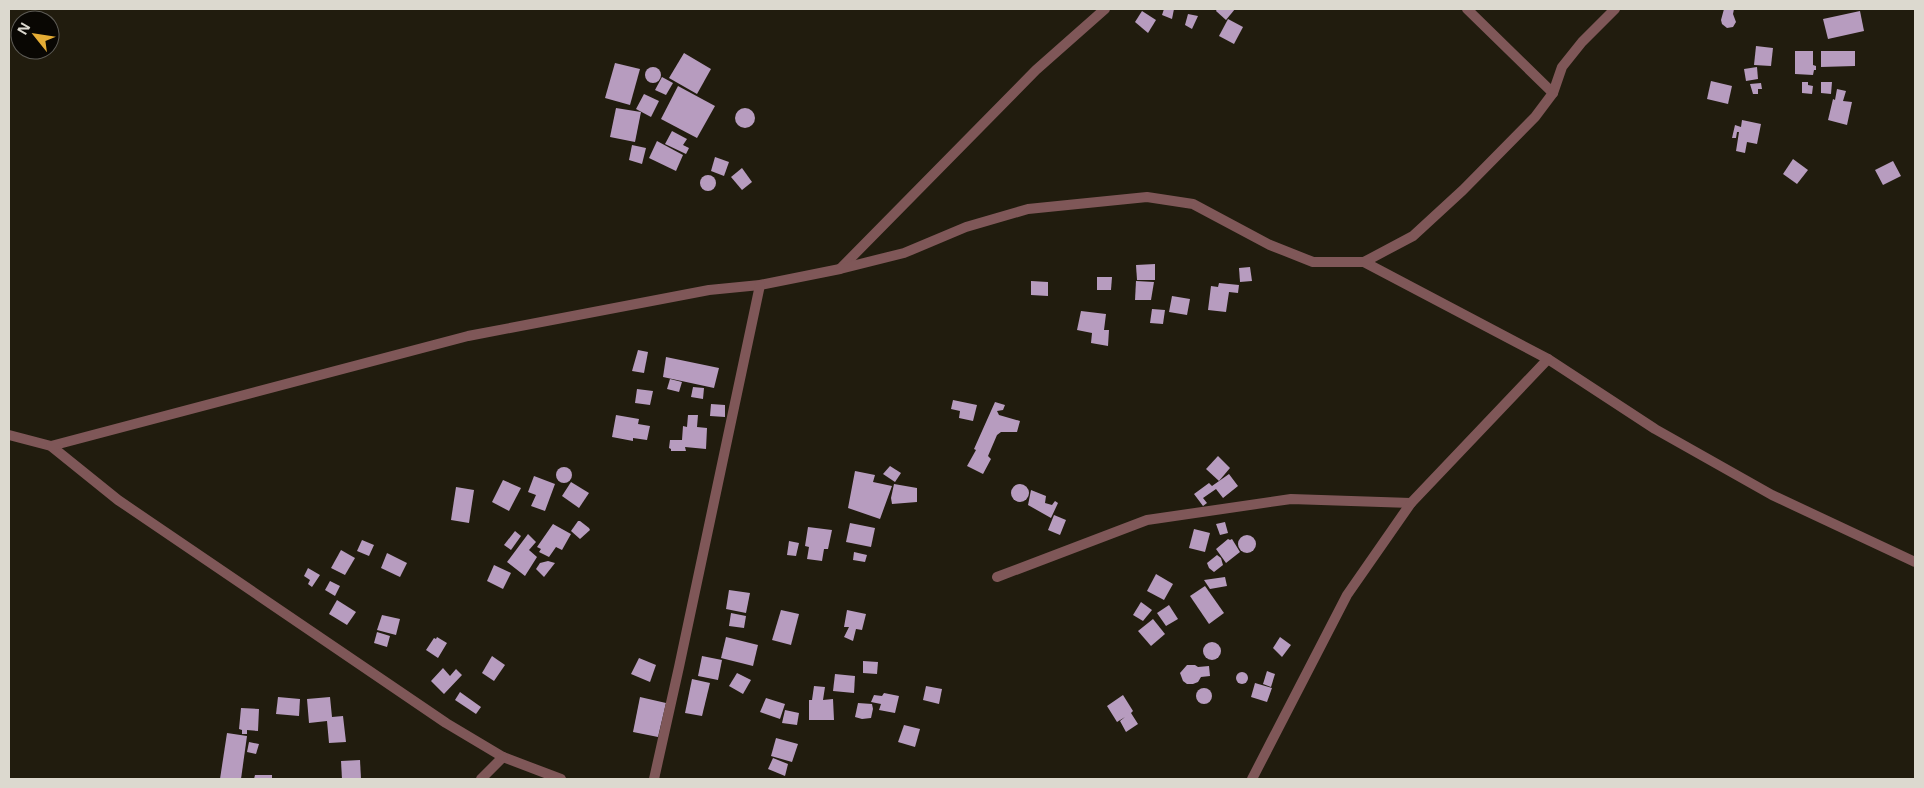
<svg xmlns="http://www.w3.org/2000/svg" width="1924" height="788" font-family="'Noto Sans',sans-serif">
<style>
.building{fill:#b79cbf}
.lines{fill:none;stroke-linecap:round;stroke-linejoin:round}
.street{stroke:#7f5758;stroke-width:10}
</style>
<rect width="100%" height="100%" fill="#211c0e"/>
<g class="building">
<polygon points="1164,9 1174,9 1172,19 1162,15"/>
<polygon points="1217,9 1235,9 1226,20 1216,11"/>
<polygon points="1724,9 1734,9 1733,14 1736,22 1733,27 1727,28 1722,24 1721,20"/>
<polygon points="1142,11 1156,20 1148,33 1135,22"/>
<polygon points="1860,11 1864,31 1828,39 1823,19"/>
<polygon points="1188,14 1198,16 1192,29 1185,25"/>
<polygon points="1228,19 1243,27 1234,44 1219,36"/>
<polygon points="1756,46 1773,48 1771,66 1754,65"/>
<polygon points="1795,51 1813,51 1813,65 1816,66 1816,70 1814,70 1813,75 1795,74"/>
<polygon points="1821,51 1855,51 1855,66 1821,67"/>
<polygon points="684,53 711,69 697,94 669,78"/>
<polygon points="615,63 640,69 630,105 605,98"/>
<polygon points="1757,67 1758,79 1746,81 1744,69"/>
<circle cx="653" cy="75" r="8"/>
<polygon points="662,77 673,83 666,95 655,90"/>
<polygon points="1711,81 1732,86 1728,104 1707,99"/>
<polygon points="1802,82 1808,82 1808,85 1813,86 1812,94 1802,93"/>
<polygon points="1821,82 1832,82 1831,94 1821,93"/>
<polygon points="1761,83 1762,89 1758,89 1758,94 1753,94 1750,84"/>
<polygon points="678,86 715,106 697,138 661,119"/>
<polygon points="1837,89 1846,91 1843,101 1852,102 1847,125 1828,120 1833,99 1835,100"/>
<polygon points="644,94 659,101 651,117 636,109"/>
<polygon points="616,108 641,112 635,142 610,137"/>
<circle cx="745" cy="118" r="10"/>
<polygon points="1742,120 1761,124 1757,144 1747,142 1745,153 1736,151 1739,132 1737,132 1736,138 1732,138 1735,125 1741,127"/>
<polygon points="672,131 687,139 683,145 689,148 686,154 665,144"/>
<polygon points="657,141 683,155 676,171 649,158"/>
<polygon points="632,145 646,148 642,164 629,160"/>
<polygon points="715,157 729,162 724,176 711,171"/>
<polygon points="1793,159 1808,170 1797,184 1783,174"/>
<polygon points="1893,161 1901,176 1883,185 1875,170"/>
<polygon points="742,168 752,182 742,190 731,177"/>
<circle cx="708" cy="183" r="8"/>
<polygon points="1155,264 1155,280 1137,280 1136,265"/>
<polygon points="1250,267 1252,281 1240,282 1239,268"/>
<polygon points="1097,277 1112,277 1111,290 1097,290"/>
<polygon points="1031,281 1048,282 1048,296 1031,295"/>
<polygon points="1136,281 1154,282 1151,300 1135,300"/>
<polygon points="1219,283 1239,285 1238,293 1229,292 1226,312 1208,310 1211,286 1218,287"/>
<polygon points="1172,296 1190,299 1187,315 1169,312"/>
<polygon points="1152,309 1165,310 1163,324 1150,323"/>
<polygon points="1081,311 1106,314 1104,330 1109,330 1108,346 1091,343 1092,333 1077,330"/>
<polygon points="638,350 648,352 644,373 632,371"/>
<polygon points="666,357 719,368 714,388 663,377"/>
<polygon points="670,379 682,382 679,392 667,389"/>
<polygon points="693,387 704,388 703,399 691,397"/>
<polygon points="637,389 653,391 650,405 635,403"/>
<polygon points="953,400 977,405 973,421 959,418 960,411 951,409"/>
<polygon points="995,402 1005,405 1003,410 997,411 999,415 1020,421 1017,432 1001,432 997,435 988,456 991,459 983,474 967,466 976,450 974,449"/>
<polygon points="711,404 725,405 725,417 710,416"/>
<polygon points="616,415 639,419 638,424 650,426 647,440 633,438 633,441 612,437"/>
<polygon points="688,415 698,415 697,427 707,428 706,449 685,447 686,451 671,451 671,449 669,448 670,440 682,440 683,426 687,427"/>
<polygon points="1218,456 1230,468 1219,481 1206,469"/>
<polygon points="890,466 901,473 895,482 883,474"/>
<circle cx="564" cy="475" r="8"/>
<polygon points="855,471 875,475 873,482 892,486 880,519 848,508"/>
<polygon points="1229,474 1238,486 1223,498 1216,489 1203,498 1207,503 1203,506 1194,494 1209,483 1212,486"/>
<polygon points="534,476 555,484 545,511 531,506 536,495 528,492"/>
<polygon points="503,480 521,488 509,511 492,502"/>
<polygon points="571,482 589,493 579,508 562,496"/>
<circle cx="1020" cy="493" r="9"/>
<polygon points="894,484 917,488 917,502 892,504 891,498"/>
<polygon points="456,487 474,490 469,523 451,520"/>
<polygon points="1031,490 1046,496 1045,503 1052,505 1055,501 1058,503 1051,518 1028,505"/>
<polygon points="1054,515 1066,520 1060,535 1048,530"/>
<polygon points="578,521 580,521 589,528 590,530 580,539 571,531"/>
<polygon points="1225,522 1228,533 1220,535 1216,524"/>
<polygon points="850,523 875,528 871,547 846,542"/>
<polygon points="553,524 571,534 562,550 556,547 549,557 539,552 541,549 537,547"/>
<polygon points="808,527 832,530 828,549 824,549 822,561 807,559 809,547 805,546"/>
<polygon points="1194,529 1210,533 1205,552 1189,548"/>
<polygon points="515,531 521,536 511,550 504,545"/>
<polygon points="528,534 536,542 529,550 537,557 525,576 507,562"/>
<circle cx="1247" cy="544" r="9"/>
<polygon points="1228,539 1230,540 1232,539 1240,552 1226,563 1216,549"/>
<polygon points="362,540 374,545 369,556 357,551"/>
<polygon points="789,541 799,543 796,556 787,555"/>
<polygon points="341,550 355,558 345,575 331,568"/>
<polygon points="854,552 867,555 865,562 853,560"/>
<polygon points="387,553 407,563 400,577 381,568"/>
<polygon points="1217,555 1221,558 1223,565 1214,572 1209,568 1207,563"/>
<polygon points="548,561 555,563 544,577 536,569 540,563"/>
<polygon points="494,565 511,573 503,589 487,581"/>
<polygon points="308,568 320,575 312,587 308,584 310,580 304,576"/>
<polygon points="1156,574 1173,584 1164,600 1147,591"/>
<polygon points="1225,577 1227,586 1210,589 1204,580"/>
<polygon points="330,581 340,586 335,596 325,590"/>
<polygon points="1205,586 1224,613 1209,624 1190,596"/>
<polygon points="729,590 750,593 746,613 726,609"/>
<polygon points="337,600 356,612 347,625 329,614"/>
<polygon points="1141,602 1152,610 1143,621 1133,615"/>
<polygon points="1169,605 1178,619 1166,626 1157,613"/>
<polygon points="781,610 799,614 791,645 772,640"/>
<polygon points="847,610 866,614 862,630 856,629 853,641 844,637 849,627 844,627"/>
<polygon points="731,613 746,616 744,628 729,626"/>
<polygon points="382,615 400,619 396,635 377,630"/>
<polygon points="1153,619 1165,634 1151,646 1138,631"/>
<polygon points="377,632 390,636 387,647 374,643"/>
<polygon points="437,637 447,643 438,658 426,650 434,638 436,639"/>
<polygon points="726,637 758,645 753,666 721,658"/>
<polygon points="1280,637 1291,645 1282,657 1273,648"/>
<circle cx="1212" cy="651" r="9"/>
<polygon points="492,656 505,665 494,681 482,673"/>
<polygon points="702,656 722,660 718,680 698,676"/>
<polygon points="639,658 656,665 650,682 631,674"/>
<polygon points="863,661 878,662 877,674 863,673"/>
<polygon points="1187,665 1195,665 1198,667 1209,666 1210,676 1201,677 1198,682 1193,684 1187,684 1183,681 1180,673"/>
<polygon points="443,668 450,676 456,669 462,675 444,694 431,681"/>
<polygon points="1267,671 1275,674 1271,687 1263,684"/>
<circle cx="1242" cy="678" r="6"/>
<polygon points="737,673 751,680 743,694 729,686"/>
<polygon points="835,674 855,676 854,693 833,691"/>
<polygon points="692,679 710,683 702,716 685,713"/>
<polygon points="1255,683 1272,688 1267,702 1251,697"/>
<polygon points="814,686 825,687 823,700 833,699 834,720 809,720 809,700 812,700"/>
<polygon points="926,686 942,689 939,704 923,700"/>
<circle cx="1204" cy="696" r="8"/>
<polygon points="460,692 481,707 476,714 455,700"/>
<polygon points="884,693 899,696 895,713 879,710 881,704 871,702 874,695 882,696"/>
<polygon points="1123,695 1133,711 1131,713 1138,724 1126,732 1120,721 1125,717 1117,722 1107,706"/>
<polygon points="278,697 300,699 299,716 276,714"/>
<polygon points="330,697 332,717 343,716 346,742 329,743 327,721 309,723 307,699"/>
<polygon points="640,697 666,703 658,737 633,732"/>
<polygon points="766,698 785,704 780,719 760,712"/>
<polygon points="858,703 872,704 873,709 871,718 862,719 855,717"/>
<polygon points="241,708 259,709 258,731 247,730 247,734 242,734 242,730 239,729"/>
<polygon points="785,710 799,713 797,725 782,723"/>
<polygon points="904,725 920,729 915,747 898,742"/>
<polygon points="227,733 247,736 241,779 220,779"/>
<polygon points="776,738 798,744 792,762 771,756"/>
<polygon points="249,742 259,744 256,754 247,752"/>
<polygon points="773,758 788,764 785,776 768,769"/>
<polygon points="360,760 361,779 342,779 341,761"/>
<polygon points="255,775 272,775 272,779 254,779"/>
</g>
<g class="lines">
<g class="street">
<polyline points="1467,9 1553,93"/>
<polyline points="1364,262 1548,359 1655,429 1772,495 1915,562"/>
<polyline points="840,269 1036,70 1105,9"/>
<polyline points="9,435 51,446 118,500 446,723 503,757 561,779"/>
<polyline points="51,446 468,336 709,290 760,285 840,269 904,253 966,227 1028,209 1147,197 1193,204 1270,245 1313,262 1364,262 1413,236 1463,190 1535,117 1553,93 1562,67 1582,42 1615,9"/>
<polyline points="997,577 1147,520 1291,499 1411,503"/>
<polyline points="481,779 503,757"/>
<polyline points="654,779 679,667 760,285"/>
<polyline points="1252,779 1347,595 1411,503 1548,359"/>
</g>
</g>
<rect width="1924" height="788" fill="none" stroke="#dcd9cf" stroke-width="20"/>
<g transform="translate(35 35) rotate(300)"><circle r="24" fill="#090703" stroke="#5d5b55"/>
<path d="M0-4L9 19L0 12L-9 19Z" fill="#e5ad35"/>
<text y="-8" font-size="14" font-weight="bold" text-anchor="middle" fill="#dcd9cf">N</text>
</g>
</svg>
